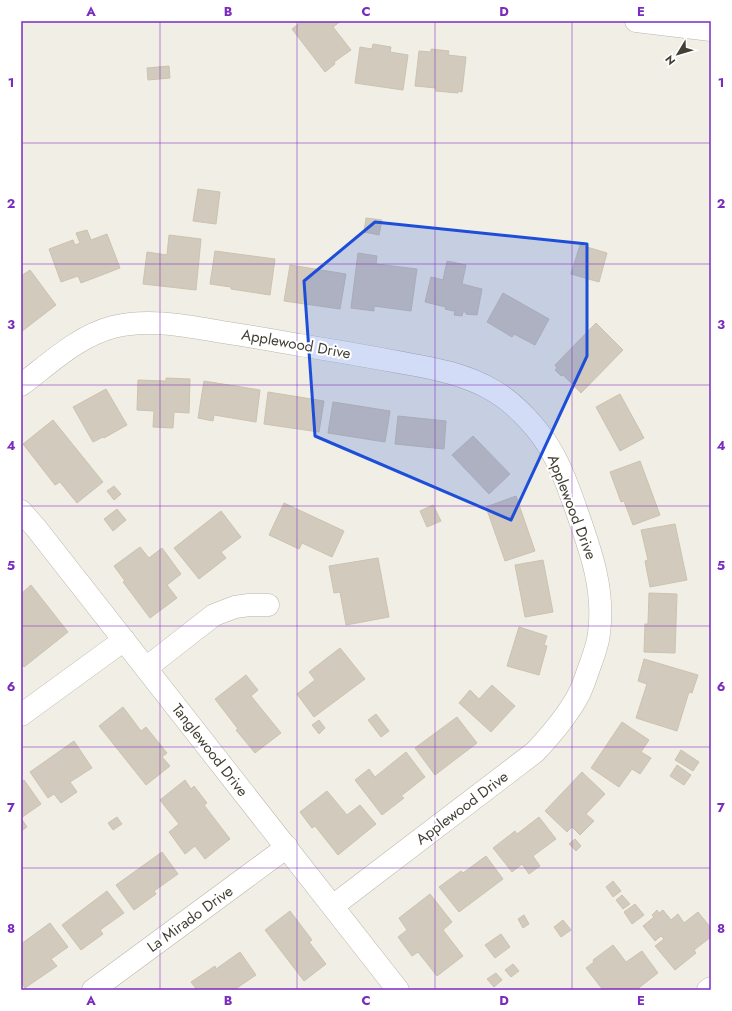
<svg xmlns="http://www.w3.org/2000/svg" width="732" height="1011" font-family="Jost,sans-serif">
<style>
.building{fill:#d2cabc;stroke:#ccc2af}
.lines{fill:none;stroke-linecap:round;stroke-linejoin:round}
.street-casing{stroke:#bcb6a9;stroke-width:23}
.street{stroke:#fff;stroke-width:22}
.marked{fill:#1d4ed8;fill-opacity:0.2;stroke:#1d4ed8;stroke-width:3;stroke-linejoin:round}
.grid{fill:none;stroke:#7b2cbf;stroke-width:1;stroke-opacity:0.55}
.labels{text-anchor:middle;stroke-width:4;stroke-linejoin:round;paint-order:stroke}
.street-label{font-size:15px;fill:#433f35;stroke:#fff}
.neatline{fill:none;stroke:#7b2cbf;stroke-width:1.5}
.grid-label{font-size:13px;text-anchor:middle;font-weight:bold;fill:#7b2cbf}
</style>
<rect width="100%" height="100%" fill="#f1eee5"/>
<g class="building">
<polygon points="302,21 341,21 333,27 351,50 334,62 335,64 325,72 292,29"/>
<polygon points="373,44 391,47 390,52 408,55 403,90 355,83 360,47 372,49"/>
<polygon points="431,49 449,51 448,55 466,57 462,92 458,91 458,93 436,91 436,88 415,86 419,51 431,52"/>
<polygon points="169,66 170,78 148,80 147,68"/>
<polygon points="198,189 220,192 216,224 193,221"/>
<polygon points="366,218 382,220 379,235 364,232"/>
<polygon points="87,230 91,240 107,234 120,268 81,283 78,276 61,282 49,249 73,240 75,245 80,243 76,233"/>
<polygon points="169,235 201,239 196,290 143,284 147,252 167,255"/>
<polygon points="580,245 607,253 599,282 571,274"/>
<polygon points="215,251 275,259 270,295 231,289 231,287 210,284"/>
<polygon points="358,253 377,256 376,264 417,269 411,311 374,306 374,311 351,308"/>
<polygon points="447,261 466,265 462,284 482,289 477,315 466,314 466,312 463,312 462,316 454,315 455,310 453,311 445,309 446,307 425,302 431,277 443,280"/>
<polygon points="290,265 346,274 340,309 284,301"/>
<polygon points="30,270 56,305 21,332 21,276"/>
<polygon points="503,293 549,319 535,345 514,334 512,337 487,322"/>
<polygon points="596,323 623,350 581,393 563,375 561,376 555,370 557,368 555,365"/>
<polygon points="166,378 190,379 189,413 174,412 173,428 153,427 154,411 137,410 138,380 166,381"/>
<polygon points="204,381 260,390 256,422 214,415 213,421 198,418"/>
<polygon points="106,389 127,425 104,438 103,437 93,442 73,407"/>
<polygon points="268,392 324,401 319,432 264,424"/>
<polygon points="620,394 644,438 620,451 596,407"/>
<polygon points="333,402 390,411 385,442 328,433"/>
<polygon points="398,416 446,421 444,449 395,444"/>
<polygon points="53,420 103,482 77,503 60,482 55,485 23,444"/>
<polygon points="473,436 510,474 489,494 452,455"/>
<polygon points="640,461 660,515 633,525 624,501 621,502 610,472"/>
<polygon points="114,486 121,494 114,500 107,491"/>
<polygon points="516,496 535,551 505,561 486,507"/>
<polygon points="284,503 344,531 332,557 302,543 299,549 269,535"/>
<polygon points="433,505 441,521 427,527 420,511"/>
<polygon points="117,509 126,520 113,531 104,519"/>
<polygon points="221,511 241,537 221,552 226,558 199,579 174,548"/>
<polygon points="675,524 687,580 650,587 645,561 648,560 641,530"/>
<polygon points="140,547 149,558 162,548 181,574 167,585 177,598 150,618 123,582 125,581 114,566"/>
<polygon points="378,558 389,617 346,625 340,592 334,593 329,566"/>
<polygon points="543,560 553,612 525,617 515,565"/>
<polygon points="31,585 68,632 24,667 21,663 21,594"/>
<polygon points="649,593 677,594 675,653 644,652 645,624 648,624"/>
<polygon points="519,627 547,636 544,645 547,646 539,675 507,666"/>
<polygon points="340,648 365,679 314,717 297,694 315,680 309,672"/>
<polygon points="644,659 698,675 692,693 689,692 677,731 636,718 647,684 638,681"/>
<polygon points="246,675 258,690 251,696 281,733 255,753 236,730 238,729 215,699"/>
<polygon points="492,685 515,706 491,732 459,703 470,690 479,699"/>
<polygon points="123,707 141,731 146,727 167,753 162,757 170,766 146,785 99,726"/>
<polygon points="376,714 389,731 381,737 368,720"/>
<polygon points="457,717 477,743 435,775 415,748"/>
<polygon points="319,720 325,728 319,734 312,725"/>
<polygon points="622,722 649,740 641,752 651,758 640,774 632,769 619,787 591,768"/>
<polygon points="74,741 92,768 70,782 77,792 61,803 54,794 48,798 30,772"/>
<polygon points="681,750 699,762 693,771 675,760"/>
<polygon points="406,752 425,777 401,796 404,798 382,815 355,780 369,769 375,777"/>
<polygon points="677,765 691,775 684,785 670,776"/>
<polygon points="582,772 605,794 586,814 594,821 580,835 572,827 567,832 545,811"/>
<polygon points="24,780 41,804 21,818 21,782"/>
<polygon points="185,780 191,789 194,786 207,803 204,805 230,839 205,859 195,846 185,854 169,832 179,824 160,800"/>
<polygon points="327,791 347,815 360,805 376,824 338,855 315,826 312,828 300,812"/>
<polygon points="117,817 122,824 113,830 108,823"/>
<polygon points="539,817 556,839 533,856 540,866 529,874 522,864 512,872 493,848 515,831 517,834"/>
<polygon points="21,818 27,827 21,831"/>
<polygon points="575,839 581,846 576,851 569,844"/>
<polygon points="162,852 178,874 154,891 156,894 134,910 116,885"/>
<polygon points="486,856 503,879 459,912 439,887 461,871 463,873"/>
<polygon points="613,881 621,891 613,897 606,887"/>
<polygon points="107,891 124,913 100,930 103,934 81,950 62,925"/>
<polygon points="430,894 452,922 443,930 463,956 437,976 418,952 412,956 398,937 407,930 399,918"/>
<polygon points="622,895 630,904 623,909 616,900"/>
<polygon points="635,904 644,915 632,924 624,912"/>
<polygon points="657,910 659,913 663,910 671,920 678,914 684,923 698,912 711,928 711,937 694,950 696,953 675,970 655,946 664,939 661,936 655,941 643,926 654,917 652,915"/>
<polygon points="290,911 312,940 309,942 326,964 304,981 265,930"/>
<polygon points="524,915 529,924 523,928 518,919"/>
<polygon points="563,920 571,930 561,937 554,927"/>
<polygon points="50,923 68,947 51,959 57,966 25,988 21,982 21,944"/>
<polygon points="501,934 510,947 495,958 485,945"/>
<polygon points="613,945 626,962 642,951 658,973 636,990 603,990 586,968 594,962 593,960"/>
<polygon points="240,952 256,975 234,990 197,990 191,982 215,966 216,969"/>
<polygon points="513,964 519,971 511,977 505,970"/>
<polygon points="496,973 502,980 494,987 487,979"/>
</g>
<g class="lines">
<defs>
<g id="street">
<polyline points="636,21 711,30"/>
<path d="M21,385C49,364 78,336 113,327C149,318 187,326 222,332C248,336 273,340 299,345C332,350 365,356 398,362C431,368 464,373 494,391C516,404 541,431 553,454C563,471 569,490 576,509C590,549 605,589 599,633C598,645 593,657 589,668C586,677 583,686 579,694C568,715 551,735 535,752L333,906"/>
<polyline points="21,511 36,528 398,990"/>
<polyline points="146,668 214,615 235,607 249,605 268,605"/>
<polyline points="21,715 124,640"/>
<polyline points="93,990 287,847"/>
<polyline points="708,990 711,988"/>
</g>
</defs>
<use href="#street" class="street-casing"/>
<use href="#street" class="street"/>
</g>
<path class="marked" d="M375,222L587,244V356L511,520L315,436L304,281Z"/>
<path class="grid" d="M160,21V990M297,21V990M435,21V990M572,21V990M21,143H711M21,264H711M21,385H711M21,506H711M21,626H711M21,747H711M21,868H711"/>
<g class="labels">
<g class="street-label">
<text transform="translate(296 344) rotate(10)" y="5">Applewood Drive</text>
<text transform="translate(572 507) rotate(69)" y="5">Applewood Drive</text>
<text transform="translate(210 750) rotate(52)" y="5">Tanglewood Drive</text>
<text transform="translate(462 808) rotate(-37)" y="5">Applewood Drive</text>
<text transform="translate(190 919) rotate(-36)" y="5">La Mirado Drive</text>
</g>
</g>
<rect width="732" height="1011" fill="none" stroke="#ffffff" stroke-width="44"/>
<g transform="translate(678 54) rotate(232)" stroke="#ffffff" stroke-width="3" paint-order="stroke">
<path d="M0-3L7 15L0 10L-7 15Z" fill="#433f35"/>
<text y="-6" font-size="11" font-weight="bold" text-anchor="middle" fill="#433f35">N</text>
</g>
<rect x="22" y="22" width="688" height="967" class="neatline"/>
<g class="grid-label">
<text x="91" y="16">A</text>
<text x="228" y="16">B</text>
<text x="366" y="16">C</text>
<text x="504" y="16">D</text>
<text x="641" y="16">E</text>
<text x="11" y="87">1</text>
<text x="721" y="87">1</text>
<text x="11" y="208">2</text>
<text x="721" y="208">2</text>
<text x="11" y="329">3</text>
<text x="721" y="329">3</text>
<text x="11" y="450">4</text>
<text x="721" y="450">4</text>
<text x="11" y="570">5</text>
<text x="721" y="570">5</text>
<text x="11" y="691">6</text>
<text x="721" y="691">6</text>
<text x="11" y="812">7</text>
<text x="721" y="812">7</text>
<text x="11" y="933">8</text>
<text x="721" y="933">8</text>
<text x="91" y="1005">A</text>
<text x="228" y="1005">B</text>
<text x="366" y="1005">C</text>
<text x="504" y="1005">D</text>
<text x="641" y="1005">E</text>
</g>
</svg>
